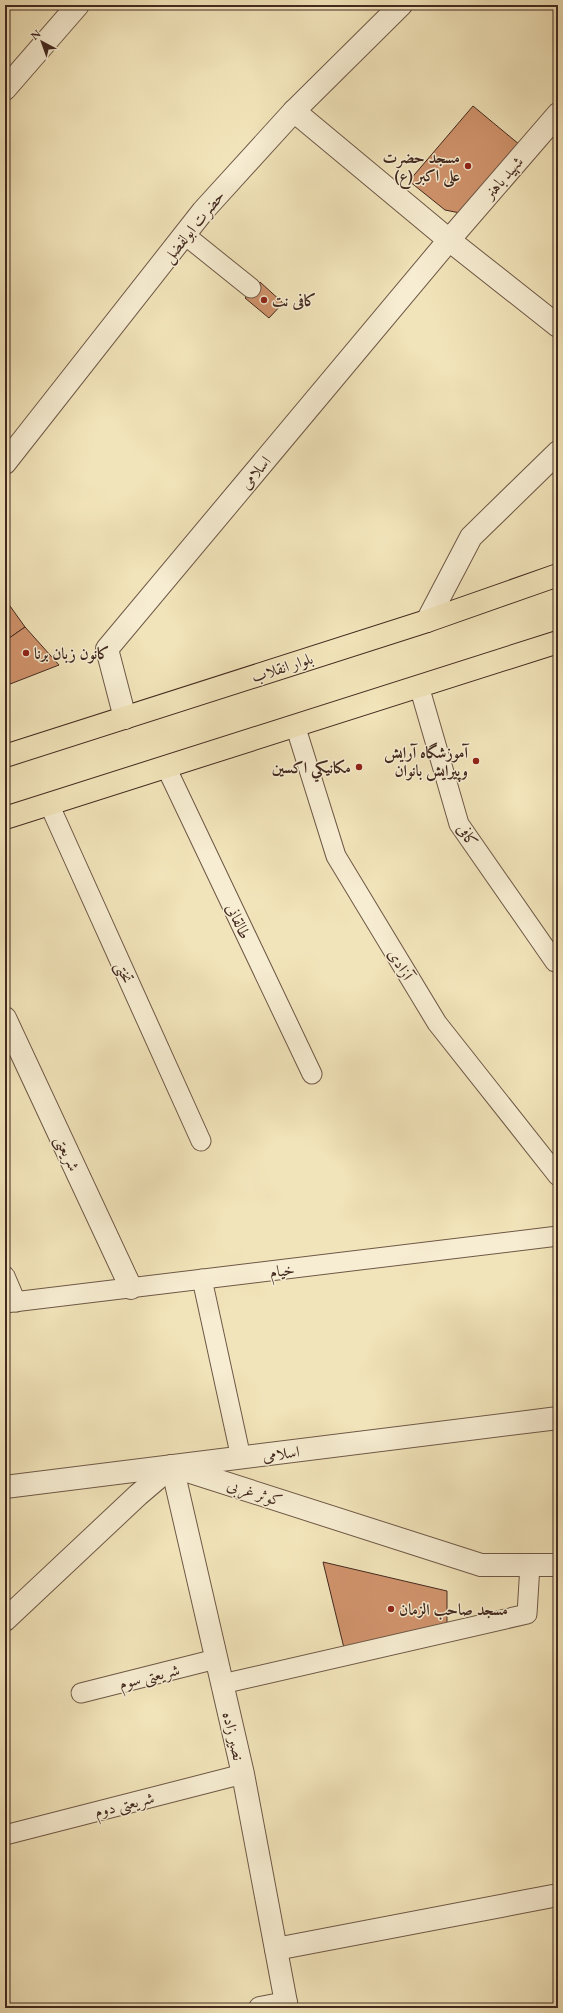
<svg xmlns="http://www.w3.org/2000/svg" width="563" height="2013" font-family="'EB Garamond',Amiri,serif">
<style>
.building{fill:#d1946d;stroke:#42291f}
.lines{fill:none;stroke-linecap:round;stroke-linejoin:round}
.service-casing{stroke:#6e5846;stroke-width:21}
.minor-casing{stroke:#6e5846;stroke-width:24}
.tertiary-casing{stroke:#6e5846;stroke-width:24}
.primary-casing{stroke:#42291f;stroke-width:24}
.service{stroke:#f7edd2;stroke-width:19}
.minor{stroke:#f7edd2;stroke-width:22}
.tertiary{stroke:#f7edd2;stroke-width:22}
.primary{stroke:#f2e4ba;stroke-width:22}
.poi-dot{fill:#8f2418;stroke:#f7edd2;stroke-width:1.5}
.labels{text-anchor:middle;stroke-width:3;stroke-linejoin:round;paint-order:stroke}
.poi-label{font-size:16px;font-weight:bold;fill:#42291f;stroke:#f7edd2;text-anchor:end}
.street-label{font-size:16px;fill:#42291f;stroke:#f7edd2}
</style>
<rect width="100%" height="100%" fill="#f2e4ba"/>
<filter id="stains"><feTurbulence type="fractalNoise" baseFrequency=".005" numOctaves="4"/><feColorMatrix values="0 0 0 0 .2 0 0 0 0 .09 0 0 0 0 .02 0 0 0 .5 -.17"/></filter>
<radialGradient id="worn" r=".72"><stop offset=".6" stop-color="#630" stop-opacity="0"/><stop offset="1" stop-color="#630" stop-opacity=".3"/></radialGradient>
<g class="building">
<polygon points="473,106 526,150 470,215 445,210 409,181"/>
<polygon points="260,282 283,303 269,318 245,298"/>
<polygon points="5,599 25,627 5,641"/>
<polygon points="25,627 59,665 5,686 5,641"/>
<polygon points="323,1562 447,1591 447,1626 344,1648"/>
</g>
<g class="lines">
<defs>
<g id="service">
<polyline points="185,235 251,288"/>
<polyline points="419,686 459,824 555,962 558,959"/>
<polyline points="295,725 336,856 437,1023 558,1176"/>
<polyline points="166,767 312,1074"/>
<polyline points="49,804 201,1141"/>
<polyline points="5,1276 16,1302"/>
<polyline points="202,1279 241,1458"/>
<polyline points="5,1303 558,1236"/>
<polyline points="222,1684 527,1614 530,1565"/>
<polyline points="81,1693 216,1659"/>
<polyline points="5,1835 243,1774"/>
</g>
<g id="minor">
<polyline points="5,89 78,5"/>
<polyline points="294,111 449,240 558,326"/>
<polyline points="5,463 203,211 294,111 401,5"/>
<polyline points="427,621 471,537 558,452"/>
<polyline points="125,718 107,649 449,240 558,114"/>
<polyline points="5,1018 131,1288"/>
<polyline points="172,1466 243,1774 287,2008"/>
<polyline points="5,1487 558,1418"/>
<polyline points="276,1949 558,1895"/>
<polyline points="260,2008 286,2003"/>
</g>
<polyline id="tertiary" points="5,1620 138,1495 172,1466 481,1565 558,1565"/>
<g id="primary">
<polyline points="5,756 427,621 558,575"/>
<polyline points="5,818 558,642"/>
</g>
</defs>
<use href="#service" class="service-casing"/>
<use href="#minor" class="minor-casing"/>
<use href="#tertiary" class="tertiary-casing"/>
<use href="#primary" class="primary-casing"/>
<use href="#service" class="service"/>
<use href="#minor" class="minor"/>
<use href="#tertiary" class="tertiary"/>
<use href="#primary" class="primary"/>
</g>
<g class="poi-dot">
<circle cx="468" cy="166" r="4"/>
<circle cx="264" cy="300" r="4"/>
<circle cx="26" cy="653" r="4"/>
<circle cx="476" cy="761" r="4"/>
<circle cx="359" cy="767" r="4"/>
<circle cx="391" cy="1609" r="4"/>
</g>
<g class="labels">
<g class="poi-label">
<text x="460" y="163">مسجد حضرت<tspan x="460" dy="18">علی اکبر (ع)</tspan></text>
<text x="272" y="306" text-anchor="start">کافی نت</text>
<text x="34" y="659" text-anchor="start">کانون زبان برنا</text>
<text x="468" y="758">آموزشگاه آرایش<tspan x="468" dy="18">وپیرایش بانوان</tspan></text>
<text x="351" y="773">مكانيكي اكسين</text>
<text x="399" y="1615" text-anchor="start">مسجد صاحب الزمان</text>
</g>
<g class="street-label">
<text transform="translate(503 177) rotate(-49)" y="6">شهید باهنر</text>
<text transform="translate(193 226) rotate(-51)" y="6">حضرت ابولفضل</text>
<text transform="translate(255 472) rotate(-50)" y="6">اسلامی</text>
<text transform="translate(282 667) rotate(-18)" y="6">بلوار انقلاب</text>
<text transform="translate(468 835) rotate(58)" y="6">کافی</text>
<text transform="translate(239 921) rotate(65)" y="6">طالقانی</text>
<text transform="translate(401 964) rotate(59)" y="6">آزادی</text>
<text transform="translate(125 972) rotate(66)" y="6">تختی</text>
<text transform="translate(68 1153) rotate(65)" y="6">شریعتی</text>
<text transform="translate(282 1270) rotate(-7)" y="6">خیام</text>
<text transform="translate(281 1453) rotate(-7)" y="6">اسلامی</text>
<text transform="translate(255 1492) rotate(18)" y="6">کوثر غربی</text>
<text transform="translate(149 1676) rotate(-14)" y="6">شریعتی سوم</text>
<text transform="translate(234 1736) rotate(77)" y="6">نصیر زاده</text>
<text transform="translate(124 1804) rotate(-14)" y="6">شریعتی دوم</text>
</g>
</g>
<rect width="563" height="2013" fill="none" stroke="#f2e4ba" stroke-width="20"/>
<rect x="6" y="6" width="551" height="2001" fill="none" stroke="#42291f" stroke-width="2"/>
<rect x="10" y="10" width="543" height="1993" fill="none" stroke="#42291f"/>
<g transform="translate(42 42) rotate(319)" stroke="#f7edd2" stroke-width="3" paint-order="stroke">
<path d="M0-3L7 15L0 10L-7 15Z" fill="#42291f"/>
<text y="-6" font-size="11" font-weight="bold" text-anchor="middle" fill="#42291f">N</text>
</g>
<rect width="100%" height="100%" filter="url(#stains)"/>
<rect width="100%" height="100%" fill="url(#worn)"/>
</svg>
